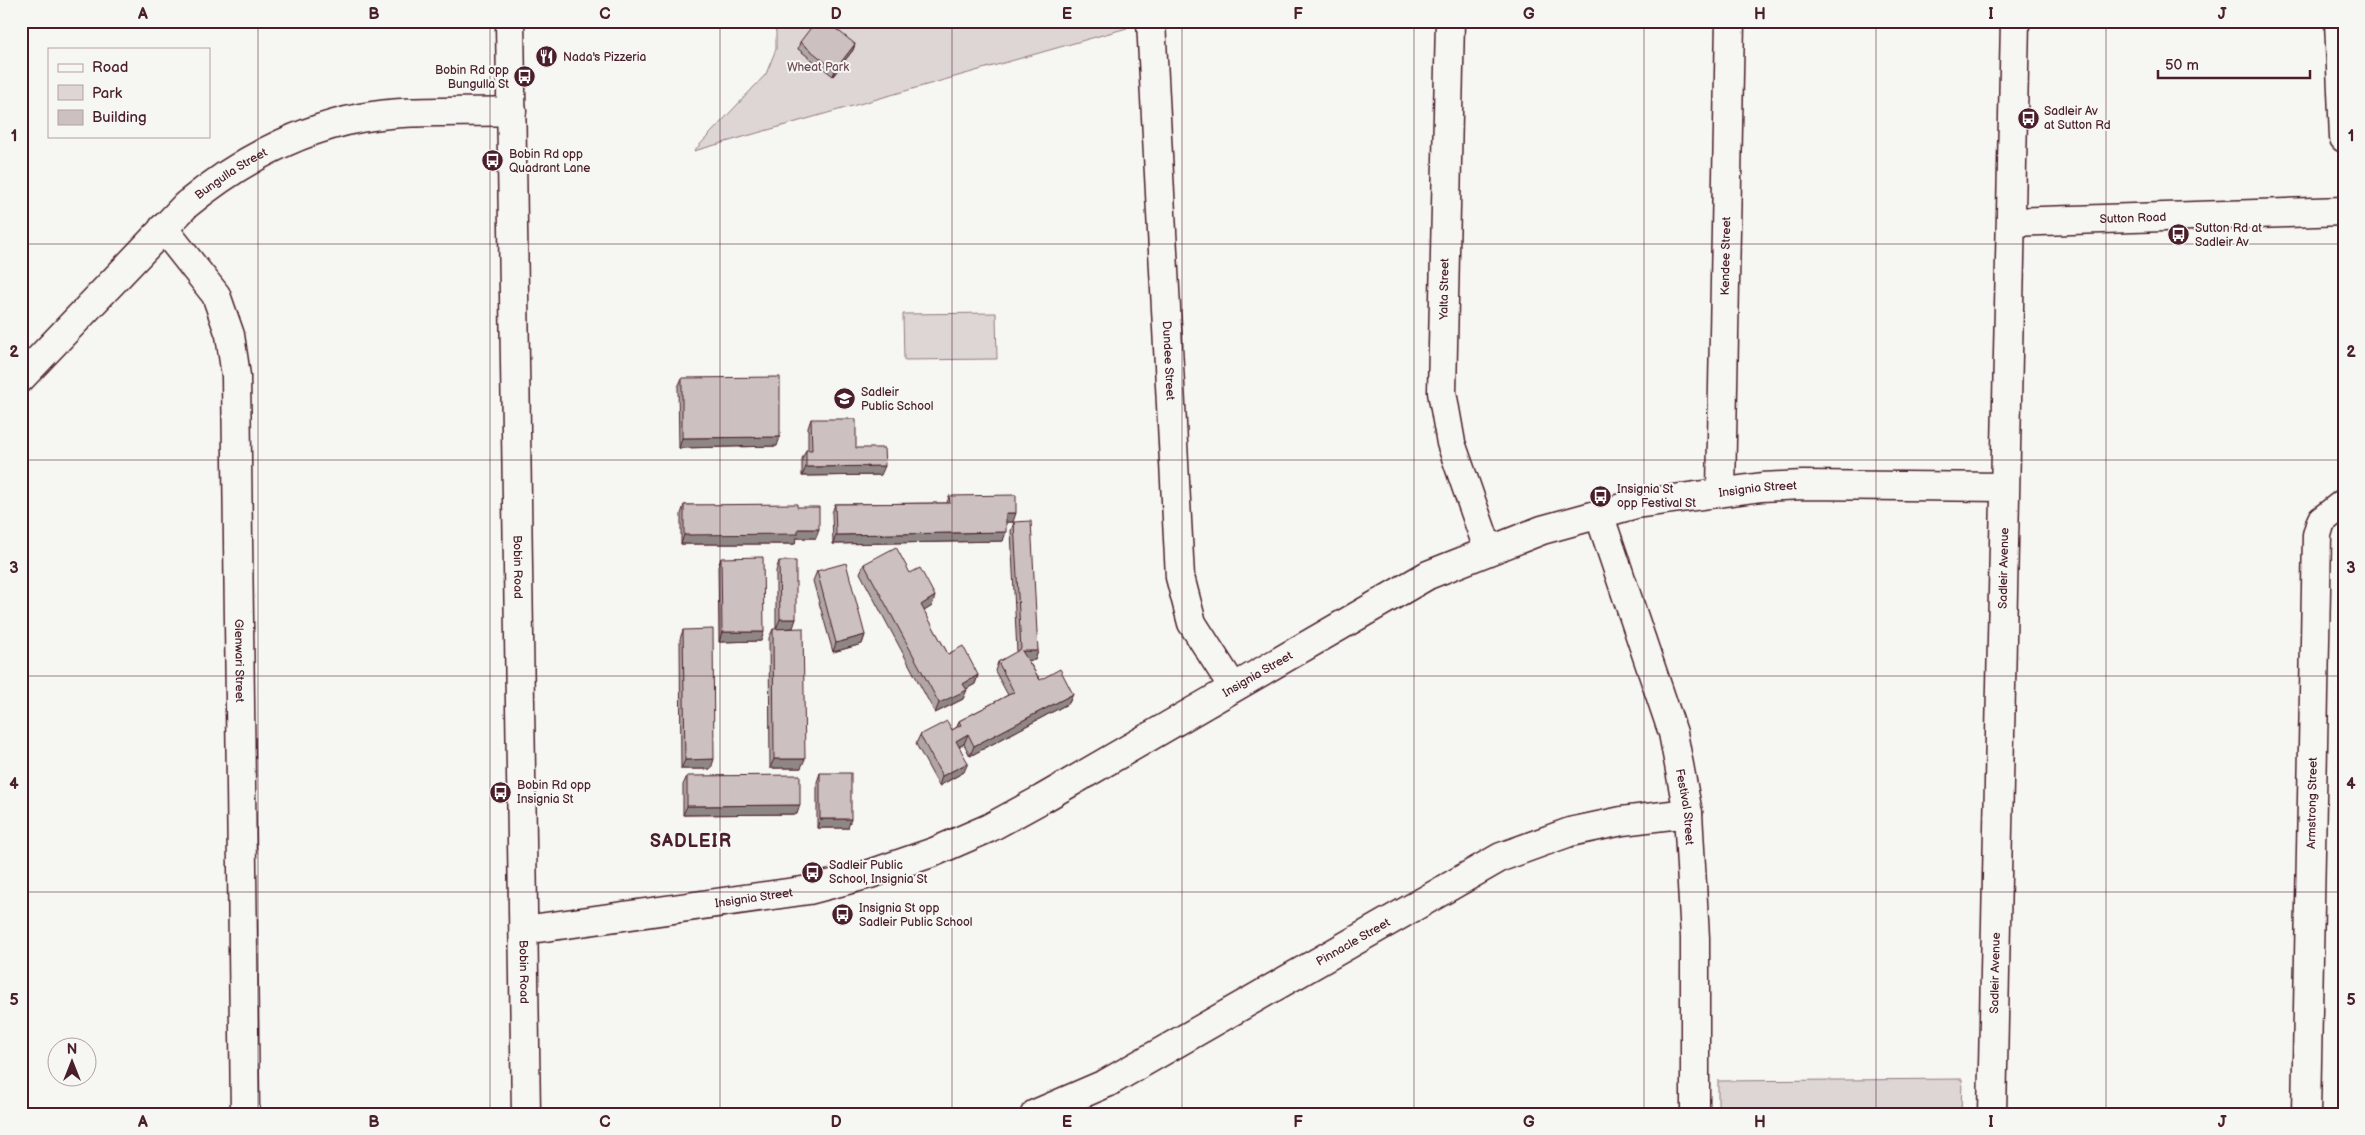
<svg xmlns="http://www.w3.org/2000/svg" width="2365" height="1135" font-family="'Balsamiq Sans',sans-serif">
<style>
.green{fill:#ddd6d5;stroke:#947a80}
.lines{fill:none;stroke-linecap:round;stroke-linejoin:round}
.minor-casing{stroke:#4a1f2b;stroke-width:31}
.minor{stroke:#f6f6f2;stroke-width:28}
.wall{fill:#afa6a5;stroke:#4a1f2b}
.shaded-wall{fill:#8f8786;stroke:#4a1f2b}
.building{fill:#ccc1c0;stroke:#4a1f2b}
.grid{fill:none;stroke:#4a1f2b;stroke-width:1;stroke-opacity:0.55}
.labels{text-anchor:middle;stroke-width:4;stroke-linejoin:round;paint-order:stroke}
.poi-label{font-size:12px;fill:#4a1f2b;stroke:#f6f6f2;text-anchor:start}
.park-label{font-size:12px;fill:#6f4d56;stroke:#f6f6f2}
.street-label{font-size:12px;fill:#4a1f2b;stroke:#f6f6f2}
.district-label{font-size:18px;font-weight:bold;letter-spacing:1px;fill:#4a1f2b;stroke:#f6f6f2}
.neatline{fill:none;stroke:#4a1f2b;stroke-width:2}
.grid-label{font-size:16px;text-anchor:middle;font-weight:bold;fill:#4a1f2b}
</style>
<rect width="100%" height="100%" fill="#f6f6f2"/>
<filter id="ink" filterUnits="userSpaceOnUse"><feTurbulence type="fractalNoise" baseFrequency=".02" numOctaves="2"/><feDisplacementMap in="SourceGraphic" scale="10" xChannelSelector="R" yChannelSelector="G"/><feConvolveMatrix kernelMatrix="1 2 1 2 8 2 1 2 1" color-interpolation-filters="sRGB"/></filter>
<g filter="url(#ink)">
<g class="green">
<polygon points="772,21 1127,21 1127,28 694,151 766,74 776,49 776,32"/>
<polygon points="996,313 997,359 904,360 903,314"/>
<polygon points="1962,1079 1961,1114 1718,1114 1718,1081"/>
</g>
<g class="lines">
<defs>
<g id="minor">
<path id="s1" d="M510,21L526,1114"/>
<path id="s2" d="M1151,21L1180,577L1192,623L1233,687"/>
<polyline points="1450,21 1442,392 1451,443 1488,549"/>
<polyline points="2339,21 2344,138"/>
<path id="s3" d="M2012,222L2344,211"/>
<path id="s4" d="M163,228L216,295L230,335L236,376L245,1114"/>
<path id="s5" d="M21,378L186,205C237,163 294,131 360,118C410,109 462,113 512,111"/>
<path id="s6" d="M1721,491L1730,21"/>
<path id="s7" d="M1599,514L1673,733L1688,813L1695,938V1114"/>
<path id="s8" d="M524,930L809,890L870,874L934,852L989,828L1042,799L1428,575L1542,530L1636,504L1762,487L1803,485L2004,487"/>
<path id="s9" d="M1035,1114L1107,1083L1501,857L1570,832L1622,821L1688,813"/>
<path id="s10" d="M1992,1114L2015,21"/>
<path id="s11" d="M2306,1114L2317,535L2321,521L2344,503"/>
</g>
</defs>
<use href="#minor" class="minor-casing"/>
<use href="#minor" class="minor"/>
</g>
<g class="wall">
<polygon points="800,42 855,44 853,50 833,76 798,49"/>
<polygon points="682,378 777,446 679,448 678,387"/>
<polygon points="811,419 856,448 881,475 802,476 802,459 806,450 808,450 808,428"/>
<polygon points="949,496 1013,522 1006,522 1003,541 833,544 832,513 835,504 947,503"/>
<polygon points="684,505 797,507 816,538 796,538 795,544 681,544 681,514"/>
<polygon points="1014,522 1038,651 1035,660 1028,660 1040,680 1073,694 1069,703 970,756 964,744 959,747 964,772 939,786 916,744 920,735 952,730 957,727 959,721 1008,695 995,671 998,662 1017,652 1011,531"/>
<polygon points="721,558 761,641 719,642 718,567"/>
<polygon points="779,561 796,619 776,629 776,571"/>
<polygon points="864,564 910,573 932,606 924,611 948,654 978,675 975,684 966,689 963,699 935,713 860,573"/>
<polygon points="817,571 865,635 862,644 833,652 813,581"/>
<polygon points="773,629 801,768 770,768 769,638"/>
<polygon points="683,630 711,769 681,769 680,639"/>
<polygon points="820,773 848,828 817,828 817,782"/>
<polygon points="687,776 797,814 683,815 683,785"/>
</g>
<g class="shaded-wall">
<polygon points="855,44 853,50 833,76 835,70"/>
<polygon points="780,437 777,446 679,448 682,438"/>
<polygon points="885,466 881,475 802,476 806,467"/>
<polygon points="1006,513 1016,513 1013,522 1002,522"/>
<polygon points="798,529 819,529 816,538 796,538 795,544 681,544 684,535"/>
<polygon points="1006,532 1003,541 833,544 836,535"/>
<polygon points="935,596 932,606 918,615 921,605"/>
<polygon points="780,619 796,619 793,628 776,629"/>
<polygon points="722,632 764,632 761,641 719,642"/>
<polygon points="865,635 862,644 833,652 836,643"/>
<polygon points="1022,651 1038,651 1035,660 1019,661"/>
<polygon points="978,675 975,684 963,691 967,690 963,699 935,713 939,703 963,684"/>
<polygon points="1073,694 1069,703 970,756 974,746"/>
<polygon points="968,734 964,744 952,750 956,741"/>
<polygon points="714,759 711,769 681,769 685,760"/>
<polygon points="774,759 805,759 801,768 770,768"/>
<polygon points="968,763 964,772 939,786 942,776"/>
<polygon points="800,805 797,814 683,815 687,806"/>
<polygon points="820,819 851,819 848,828 817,828"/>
</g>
<g class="building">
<polygon points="816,21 826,21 855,44 835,70 800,42"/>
<polygon points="780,377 780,437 682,438 682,378"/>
<polygon points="811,419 856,419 856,448 884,448 885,466 806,467 806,450 812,450"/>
<polygon points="1016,495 1016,513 1006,513 1006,532 836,535 835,504 950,503 949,496"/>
<polygon points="797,504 797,507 819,507 819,529 798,529 798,534 684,535 684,505"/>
<polygon points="1031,521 1038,651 1022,651 1040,680 1060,669 1073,694 974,746 968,734 956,741 968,763 942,776 920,735 947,721 952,730 961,725 959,721 1014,692 998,662 1021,649 1014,522"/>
<polygon points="896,547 910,573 920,568 935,596 921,605 948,654 963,646 978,675 963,684 967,690 939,703 864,564"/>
<polygon points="763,557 764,632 722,632 721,558"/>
<polygon points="779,561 796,561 796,619 780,619"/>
<polygon points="846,563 865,635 836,643 817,571"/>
<polygon points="803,628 805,759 774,759 773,629"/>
<polygon points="713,629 714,759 685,760 683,630"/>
<rect x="820" y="773" width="31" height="46"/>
<polygon points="800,775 800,805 687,806 687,776"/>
</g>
</g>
<path class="grid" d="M258,21V1114M490,21V1114M720,21V1114M952,21V1114M1182,21V1114M1414,21V1114M1644,21V1114M1876,21V1114M2106,21V1114M21,244H2344M21,460H2344M21,676H2344M21,892H2344"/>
<defs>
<symbol id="restaurant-disc" viewBox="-11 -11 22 22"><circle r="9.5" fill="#4a1f2b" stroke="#f6f6f2"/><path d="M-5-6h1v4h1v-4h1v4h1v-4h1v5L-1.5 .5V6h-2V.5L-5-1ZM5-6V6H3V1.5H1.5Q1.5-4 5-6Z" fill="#fff"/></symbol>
<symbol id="bus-disc" viewBox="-11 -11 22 22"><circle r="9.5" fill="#4a1f2b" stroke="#f6f6f2"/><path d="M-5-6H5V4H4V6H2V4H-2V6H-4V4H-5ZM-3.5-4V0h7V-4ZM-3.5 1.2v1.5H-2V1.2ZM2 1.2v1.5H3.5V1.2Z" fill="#fff"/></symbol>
<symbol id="school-disc" viewBox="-11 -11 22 22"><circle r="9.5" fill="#4a1f2b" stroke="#f6f6f2"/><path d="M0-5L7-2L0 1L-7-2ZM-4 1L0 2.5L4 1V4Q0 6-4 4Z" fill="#fff"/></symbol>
</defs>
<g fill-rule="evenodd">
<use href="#restaurant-disc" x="534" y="44" width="25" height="25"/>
<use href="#bus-disc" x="512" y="64" width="25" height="25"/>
<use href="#bus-disc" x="2016" y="106" width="25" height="25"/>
<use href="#bus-disc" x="480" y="148" width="25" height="25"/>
<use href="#bus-disc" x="2166" y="222" width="25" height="25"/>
<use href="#school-disc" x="832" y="386" width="25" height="25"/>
<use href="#bus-disc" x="1588" y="484" width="25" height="25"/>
<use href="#bus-disc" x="488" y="780" width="25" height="25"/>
<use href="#bus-disc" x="800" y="860" width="25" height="25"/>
<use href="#bus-disc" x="830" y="902" width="25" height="25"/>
</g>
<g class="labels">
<g class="poi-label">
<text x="563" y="61">Nada's Pizzeria</text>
<text x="509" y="74" text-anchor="end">Bobin Rd opp<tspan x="509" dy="14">Bungulla St</tspan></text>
<text x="2044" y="115">Sadleir Av<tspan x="2044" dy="14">at Sutton Rd</tspan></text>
<text x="509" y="158">Bobin Rd opp<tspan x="509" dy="14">Quadrant Lane</tspan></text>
<text x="2195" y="232">Sutton Rd at<tspan x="2195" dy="14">Sadleir Av</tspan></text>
<text x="861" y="396">Sadleir<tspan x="861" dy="14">Public School</tspan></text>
<text x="1617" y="493">Insignia St<tspan x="1617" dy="14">opp Festival St</tspan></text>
<text x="517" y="789">Bobin Rd opp<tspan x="517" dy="14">Insignia St</tspan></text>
<text x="829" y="869">Sadleir Public<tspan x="829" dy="14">School, Insignia St</tspan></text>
<text x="859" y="912">Insignia St opp<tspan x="859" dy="14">Sadleir Public School</tspan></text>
</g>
<g class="park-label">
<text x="818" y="71">Wheat Park</text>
</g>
<g class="street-label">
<text dy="4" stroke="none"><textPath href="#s5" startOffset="294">Bungulla Street</textPath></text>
<text dy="4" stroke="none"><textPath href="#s3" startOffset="121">Sutton Road</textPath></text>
<text dy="4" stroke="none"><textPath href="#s6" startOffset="235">Kendee Street</textPath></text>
<text transform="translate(1444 289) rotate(-89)" y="4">Yalta Street</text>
<text dy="4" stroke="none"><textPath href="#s2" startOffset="340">Dundee Street</textPath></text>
<text dy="4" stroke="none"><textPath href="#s8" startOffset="1328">Insignia Street</textPath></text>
<text dy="4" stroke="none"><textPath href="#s1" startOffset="546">Bobin Road</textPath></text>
<text dy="4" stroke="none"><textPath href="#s10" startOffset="546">Sadleir Avenue</textPath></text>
<text dy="4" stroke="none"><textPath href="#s4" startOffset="454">Glenwari Street</textPath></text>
<text dy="4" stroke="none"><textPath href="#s8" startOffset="788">Insignia Street</textPath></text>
<text dy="4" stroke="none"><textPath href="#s11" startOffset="311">Armstrong Street</textPath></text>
<text dy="4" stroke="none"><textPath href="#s7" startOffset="306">Festival Street</textPath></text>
<text dy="4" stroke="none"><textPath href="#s8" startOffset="232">Insignia Street</textPath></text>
<text dy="4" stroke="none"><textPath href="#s9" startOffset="362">Pinnacle Street</textPath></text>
<text dy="4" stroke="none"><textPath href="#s1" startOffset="951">Bobin Road</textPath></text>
<text dy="4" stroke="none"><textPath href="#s10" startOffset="141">Sadleir Avenue</textPath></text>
</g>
<g class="district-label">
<text x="691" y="847">SADLEIR</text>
</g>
</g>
<rect width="2365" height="1135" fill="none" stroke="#f6f6f2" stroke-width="55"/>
<rect x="48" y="48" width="162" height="90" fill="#f6f6f2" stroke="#b1a0a2"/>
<rect x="58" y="64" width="25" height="8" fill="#f6f6f2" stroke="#b1a0a2"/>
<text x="92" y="72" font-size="15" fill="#4a1f2b">Road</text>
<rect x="58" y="85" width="25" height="15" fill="#ddd6d5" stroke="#b1a0a2"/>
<text x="92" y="98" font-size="15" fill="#4a1f2b">Park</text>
<rect x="58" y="110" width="25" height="15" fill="#ccc1c0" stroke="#b1a0a2"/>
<text x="92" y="122" font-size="15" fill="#4a1f2b">Building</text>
<g transform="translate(72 1062)"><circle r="24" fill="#f6f6f2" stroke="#b1a0a2"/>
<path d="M0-4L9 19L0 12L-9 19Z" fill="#4a1f2b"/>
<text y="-8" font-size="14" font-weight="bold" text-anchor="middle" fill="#4a1f2b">N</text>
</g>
<path d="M2158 70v8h152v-8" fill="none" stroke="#4a1f2b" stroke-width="2.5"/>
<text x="2165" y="70" font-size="15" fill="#4a1f2b" stroke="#f6f6f2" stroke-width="4" paint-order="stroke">50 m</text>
<rect x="28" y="28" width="2310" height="1080" class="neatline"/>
<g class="grid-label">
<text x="143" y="19">A</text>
<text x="374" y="19">B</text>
<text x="605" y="19">C</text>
<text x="836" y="19">D</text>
<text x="1067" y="19">E</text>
<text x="1298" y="19">F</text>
<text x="1529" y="19">G</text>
<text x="1760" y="19">H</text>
<text x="1991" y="19">I</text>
<text x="2222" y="19">J</text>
<text x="14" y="141">1</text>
<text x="2351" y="141">1</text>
<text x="14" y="357">2</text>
<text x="2351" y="357">2</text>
<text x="14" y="573">3</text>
<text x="2351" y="573">3</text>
<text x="14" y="789">4</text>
<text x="2351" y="789">4</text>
<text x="14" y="1005">5</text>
<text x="2351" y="1005">5</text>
<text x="143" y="1127">A</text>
<text x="374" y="1127">B</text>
<text x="605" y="1127">C</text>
<text x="836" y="1127">D</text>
<text x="1067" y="1127">E</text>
<text x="1298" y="1127">F</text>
<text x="1529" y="1127">G</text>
<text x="1760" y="1127">H</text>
<text x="1991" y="1127">I</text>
<text x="2222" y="1127">J</text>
</g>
</svg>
